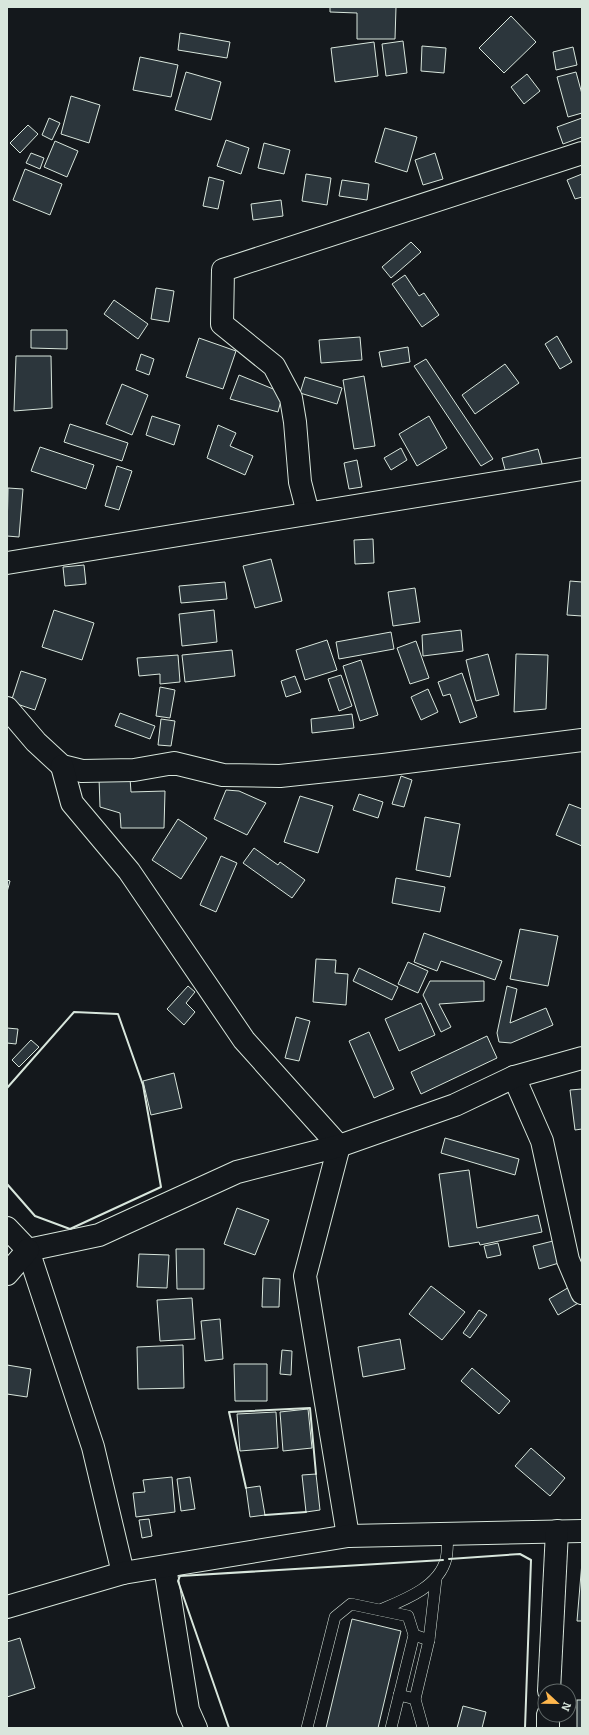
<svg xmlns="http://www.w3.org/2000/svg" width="589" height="1735" font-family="Bitter,serif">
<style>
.building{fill:#2c363c;stroke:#d8e6dc}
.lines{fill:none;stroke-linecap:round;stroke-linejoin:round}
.service-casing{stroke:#d8e6dc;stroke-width:12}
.minor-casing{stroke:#d8e6dc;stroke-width:24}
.service{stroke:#14181c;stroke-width:11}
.minor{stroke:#14181c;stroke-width:22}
.wall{stroke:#d8e6dc;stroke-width:2}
</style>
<rect width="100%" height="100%" fill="#14181c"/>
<g class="building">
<polygon points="330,7 396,7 395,39 357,39 357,13 330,12"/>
<polygon points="511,16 536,42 504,73 479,48"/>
<polygon points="180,33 230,42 227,58 178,50"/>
<polygon points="403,41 407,73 386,76 382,44"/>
<polygon points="374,42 378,76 335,82 331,48"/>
<polygon points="422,46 446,48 444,73 421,71"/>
<polygon points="573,47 577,65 556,70 553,52"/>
<polygon points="140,57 178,65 171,97 133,90"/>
<polygon points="186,72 221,82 211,120 175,110"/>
<polygon points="576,72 582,94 582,113 568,117 557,77"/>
<polygon points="527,74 540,91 524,104 511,87"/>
<polygon points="71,96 100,105 89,143 61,134"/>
<polygon points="49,118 60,123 52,140 42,135"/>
<polygon points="582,118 582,137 563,144 557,127"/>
<polygon points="28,125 38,134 20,153 10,143"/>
<polygon points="385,128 417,137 407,172 375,162"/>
<polygon points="226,140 249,148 241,174 217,166"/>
<polygon points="55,141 78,151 67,177 44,167"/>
<polygon points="264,143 290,150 284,174 258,168"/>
<polygon points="31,153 44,158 40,169 26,163"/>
<polygon points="435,153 443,179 423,185 415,160"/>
<polygon points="25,169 62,184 50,215 13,200"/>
<polygon points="306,174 331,178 327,205 302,201"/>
<polygon points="582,174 582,197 575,199 567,180"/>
<polygon points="209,177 224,181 218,209 203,206"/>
<polygon points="342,180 369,184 367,200 339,196"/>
<polygon points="281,200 283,216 253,220 251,204"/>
<polygon points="411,242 421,252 391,278 382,267"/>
<polygon points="405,275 419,296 424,293 439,315 422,327 392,284"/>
<polygon points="156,288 174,291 169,322 151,319"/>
<polygon points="114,300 148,324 138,339 104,314"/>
<polygon points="31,330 67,330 67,349 31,348"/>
<polygon points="557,336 572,362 560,369 545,344"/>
<polygon points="360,337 362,360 321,363 319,340"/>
<polygon points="199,338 236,351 223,389 186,377"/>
<polygon points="408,347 410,362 382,367 379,352"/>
<polygon points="141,354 154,359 149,375 136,370"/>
<polygon points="16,356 51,356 52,408 14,411"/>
<polygon points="426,359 493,459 481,466 414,366"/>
<polygon points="505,364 519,383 475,414 462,395"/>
<polygon points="239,375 283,393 278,412 230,399"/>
<polygon points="364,376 375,446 354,449 343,380"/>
<polygon points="305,377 342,388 337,404 300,393"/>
<polygon points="122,384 148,395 132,435 106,424"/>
<polygon points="152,416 180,425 174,445 146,435"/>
<polygon points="429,416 447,448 417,466 399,434"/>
<polygon points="70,424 128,443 122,461 64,442"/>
<polygon points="218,425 236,433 230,446 253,456 245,475 207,458"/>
<polygon points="40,447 94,465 86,489 31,471"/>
<polygon points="401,448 407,460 391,470 384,458"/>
<polygon points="538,449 543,467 507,477 502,458"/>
<polygon points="357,460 362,487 349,489 344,463"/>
<polygon points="117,466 132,471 119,510 105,506"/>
<polygon points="8,488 23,489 19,537 7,536"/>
<polygon points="373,539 374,563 355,564 354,540"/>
<polygon points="271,559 282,601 255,608 243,566"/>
<polygon points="84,565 86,584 65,586 63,567"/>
<polygon points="570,581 582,582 582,616 567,615"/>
<polygon points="225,582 227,599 181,603 179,586"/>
<polygon points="415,588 420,622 393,626 388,592"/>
<polygon points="54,610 94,623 82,660 42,647"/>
<polygon points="214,610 217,642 182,646 179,614"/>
<polygon points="461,630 463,651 423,656 422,635"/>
<polygon points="391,632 394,649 339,659 336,642"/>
<polygon points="327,640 337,670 305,680 296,650"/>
<polygon points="416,641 429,678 410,684 397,648"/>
<polygon points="232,650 235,676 185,682 182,655"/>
<polygon points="488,654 499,695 476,701 466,660"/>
<polygon points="516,654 548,655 546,709 514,712"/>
<polygon points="178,655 180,682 160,684 160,674 139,676 137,658"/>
<polygon points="361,660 378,715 360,721 343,666"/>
<polygon points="21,671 46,679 35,710 11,702"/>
<polygon points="462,673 477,717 460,723 450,694 443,696 438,682"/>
<polygon points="341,675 352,706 339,711 328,679"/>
<polygon points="295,676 301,692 286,697 281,681"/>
<polygon points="160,687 175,690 170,718 156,716"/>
<polygon points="428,689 438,712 421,720 411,697"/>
<polygon points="120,713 155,726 150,739 115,726"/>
<polygon points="352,714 354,728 312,733 311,719"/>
<polygon points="161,719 175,721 171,746 158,745"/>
<polygon points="401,776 412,780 404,807 392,804"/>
<polygon points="99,778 130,778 131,792 165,791 164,828 121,828 120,813 100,807"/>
<polygon points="226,790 239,791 266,803 247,835 214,819"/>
<polygon points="359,794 383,802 378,818 353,810"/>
<polygon points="300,796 333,806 318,853 284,842"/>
<polygon points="569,804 582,809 582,846 556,835"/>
<polygon points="425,817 460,824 450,877 416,870"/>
<polygon points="178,819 207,838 181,879 152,860"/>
<polygon points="254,848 278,865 280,862 305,880 292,898 243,863"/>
<polygon points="221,856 237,863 216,912 200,905"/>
<polygon points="396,878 445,887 440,912 392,903"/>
<polygon points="7,880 10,881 7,892"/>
<polygon points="520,929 558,936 548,986 510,979"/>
<polygon points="424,933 502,961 495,980 441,961 437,971 414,962"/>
<polygon points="316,959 336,960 335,973 348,974 346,1005 313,1002"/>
<polygon points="408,962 428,971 418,993 398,984"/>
<polygon points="359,968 398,987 392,1000 353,981"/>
<polygon points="430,981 484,981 484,1001 439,1004 451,1027 441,1032 423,995"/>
<polygon points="188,986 195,992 186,1003 195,1012 184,1025 167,1009"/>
<polygon points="507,986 517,989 510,1023 546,1008 553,1025 511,1043 499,1042 497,1033"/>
<polygon points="421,1003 435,1035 399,1051 385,1019"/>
<polygon points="296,1017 310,1021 299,1061 285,1058"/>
<polygon points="7,1028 18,1029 16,1044 7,1043"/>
<polygon points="369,1032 394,1089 374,1098 349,1041"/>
<polygon points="487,1036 497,1058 421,1094 411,1072"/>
<polygon points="31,1040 39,1047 19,1067 12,1060"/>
<polygon points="174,1073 182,1108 151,1115 143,1081"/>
<polygon points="582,1089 582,1129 575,1130 570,1090"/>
<polygon points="445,1138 519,1159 515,1175 441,1153"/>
<polygon points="469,1170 477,1228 538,1215 542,1232 480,1245 479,1242 449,1247 439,1174"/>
<polygon points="237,1208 269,1220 255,1255 224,1244"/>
<polygon points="553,1241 559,1263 539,1269 533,1246"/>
<polygon points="498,1243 501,1255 487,1258 484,1246"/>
<polygon points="176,1249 204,1249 204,1289 177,1289"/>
<polygon points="139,1254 169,1255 167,1288 137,1287"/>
<polygon points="263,1278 280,1279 279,1307 262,1307"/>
<polygon points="431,1286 465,1312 442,1340 409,1314"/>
<polygon points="571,1286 580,1302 558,1315 549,1299"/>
<polygon points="192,1298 195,1339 160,1341 157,1300"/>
<polygon points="479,1310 487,1315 470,1338 463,1333"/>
<polygon points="220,1319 223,1359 205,1361 201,1321"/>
<polygon points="400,1339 405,1369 363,1377 358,1347"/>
<polygon points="183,1345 184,1388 138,1389 137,1347"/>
<polygon points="282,1350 292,1351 291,1375 280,1374"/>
<polygon points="234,1364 267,1364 267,1401 235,1401"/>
<polygon points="7,1365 31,1369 27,1397 7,1394"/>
<polygon points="472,1368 510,1401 499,1414 461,1381"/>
<polygon points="308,1409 312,1448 283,1451 280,1412"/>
<polygon points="276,1412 278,1448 240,1451 237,1414"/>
<polygon points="531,1448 565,1478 550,1496 515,1466"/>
<polygon points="316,1474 320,1510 306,1512 302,1475"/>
<polygon points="172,1477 175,1512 136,1517 133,1493 145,1492 143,1480"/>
<polygon points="190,1477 195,1509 181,1511 177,1479"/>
<polygon points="260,1486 265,1515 250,1517 246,1488"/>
<polygon points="149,1519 152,1536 142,1538 139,1520"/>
<polygon points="582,1562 582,1621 577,1621"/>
<polygon points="352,1619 401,1631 378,1728 326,1728"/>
<polygon points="20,1638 35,1688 7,1697 7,1642"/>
<rect x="577" y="1700" width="5" height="28"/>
<polygon points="463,1706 486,1712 482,1728 457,1728"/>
</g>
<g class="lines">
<defs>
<g id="service">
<path d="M380,1610C404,1600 439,1587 446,1559C448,1551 447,1542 448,1534"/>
<polyline points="414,1635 429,1640 436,1579"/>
<polyline points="399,1695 415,1699 423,1728"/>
<polyline points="415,1699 429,1640"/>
<polyline points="307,1728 335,1617 351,1604 408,1616 414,1635 391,1728"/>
</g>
<g id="minor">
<polyline points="308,513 300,482 295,422 291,398 274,366 222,324 223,270 582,153"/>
<polyline points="7,563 582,469"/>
<polyline points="7,708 36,742 62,766 82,771 134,770 174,763 223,775 280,776 383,765 582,740"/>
<polyline points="62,766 72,803 129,871 244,1040 339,1146 305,1276 348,1536"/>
<polyline points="514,1077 542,1141 568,1260 582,1293"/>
<polyline points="7,1228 28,1250 99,1235 237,1172 339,1146 455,1105 514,1077 582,1058"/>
<polyline points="28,1250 93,1447 123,1573"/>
<polyline points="7,1274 28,1250"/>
<polyline points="165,1567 188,1710 196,1728"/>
<polyline points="7,1607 123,1573 348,1536 582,1531"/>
<polyline points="549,1691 557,1531"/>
<polyline points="548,1728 548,1715"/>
</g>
</defs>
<use href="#service" class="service-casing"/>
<use href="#minor" class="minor-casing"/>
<use href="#service" class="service"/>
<use href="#minor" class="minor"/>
<g class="wall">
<polyline points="7,1088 74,1012 118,1014 143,1085 161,1187 70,1229 35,1216 7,1184"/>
<polyline points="246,1488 229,1412 310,1408 316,1474"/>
<polyline points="265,1515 306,1512"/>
<polyline points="449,1559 520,1554 531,1560 525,1728"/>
<polyline points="229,1728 178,1581 180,1576 443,1560"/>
</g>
</g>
<rect width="589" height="1735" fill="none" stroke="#d8e6dc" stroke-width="16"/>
<g transform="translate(557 1703) rotate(112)"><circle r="19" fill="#14181c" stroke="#626a69"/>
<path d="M0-3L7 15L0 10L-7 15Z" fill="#ffb74d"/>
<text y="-6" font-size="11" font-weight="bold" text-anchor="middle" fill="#d8e6dc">N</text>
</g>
</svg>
